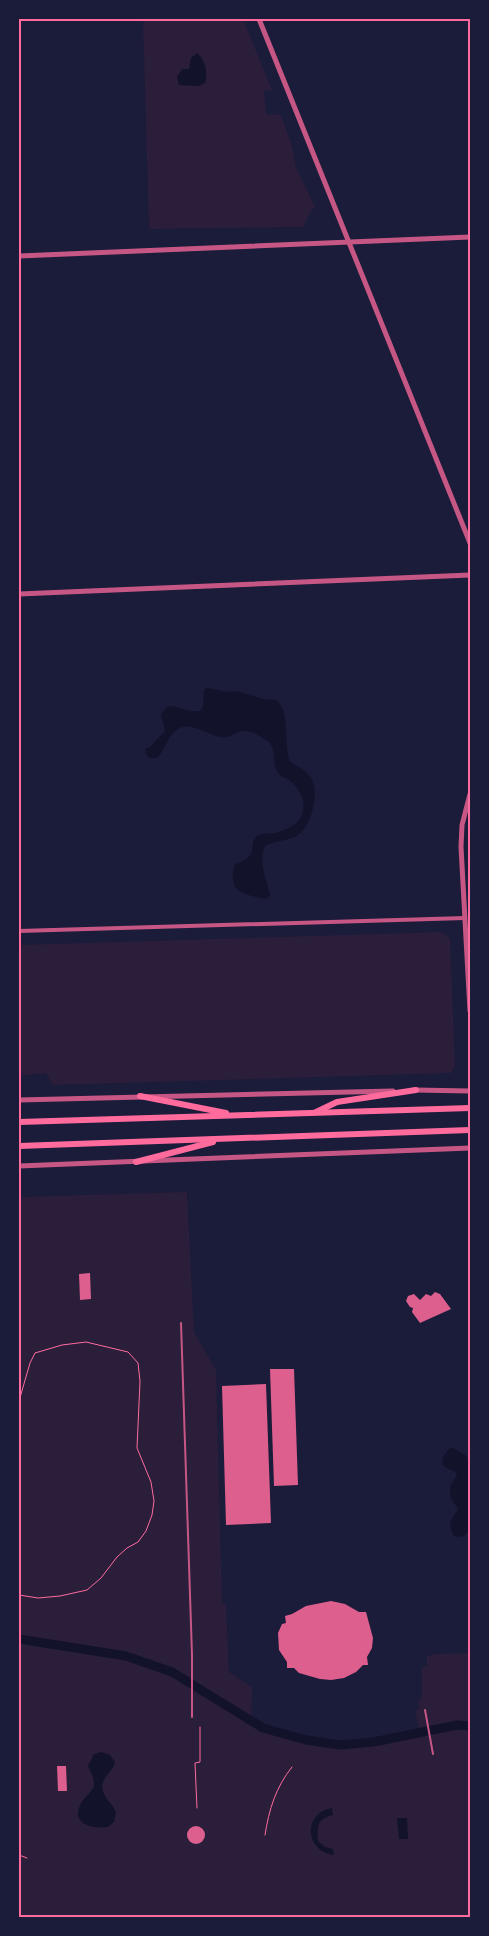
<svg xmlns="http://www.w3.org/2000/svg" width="489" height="1936" font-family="Merriweather,serif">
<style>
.green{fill:#2a1e3b}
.water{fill:#12122b}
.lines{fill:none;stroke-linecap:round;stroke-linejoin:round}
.canal{stroke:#12122b;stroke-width:9}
.building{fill:#dd5f8e}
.path{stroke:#ff6b9d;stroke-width:1}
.service{stroke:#c65784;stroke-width:2}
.minor{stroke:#c65784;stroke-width:4}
.tertiary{stroke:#c65784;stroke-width:5}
.trunk{stroke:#ff6b9d;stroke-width:6}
.neatline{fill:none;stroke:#ff6b9d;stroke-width:2}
</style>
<rect width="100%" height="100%" fill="#1b1b3a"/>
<g class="green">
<polygon points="143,19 243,19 272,90 264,91 266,114 281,115 292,146 296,167 315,207 311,211 303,227 149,229"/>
<polygon points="441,932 450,939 455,1066 451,1073 53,1085 46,1073 19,1076 19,945"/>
<path d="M187,1192L194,1332L216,1370L222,1603L226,1604L229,1672L252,1687L251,1721C274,1734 313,1744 340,1745C366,1746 394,1738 420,1733L415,1710L419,1709V1699L422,1698V1667L427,1665V1656L435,1654L470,1653V1917H19V1197Z"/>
</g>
<g class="water">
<path d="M197,53C206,60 208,73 205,83L199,86L179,85L177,77L182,69H189L191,58Z"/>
<path d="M207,688L228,692L237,691L263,699L277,700C291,715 283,742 290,762C297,766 306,770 311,778C320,792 312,824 299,834C292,841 268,841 265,847C257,861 268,881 270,896L265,899C242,894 227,892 235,864C241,862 248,859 251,854C254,848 251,841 257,836C262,833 270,834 276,833C283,831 295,826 299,820C309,805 301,789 289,780C286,778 281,777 279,774C270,764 279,748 266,740C260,736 250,729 242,731C234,733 229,739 220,737C208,735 192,722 180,728C167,734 166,750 157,758H150L146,754L145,749L150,747L165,731L161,714L168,706C180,706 189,713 200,711L203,707L204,690Z"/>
<path d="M451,1447L465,1455L470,1461V1529C466,1535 462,1539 454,1536C446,1522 452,1520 458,1509C453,1501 448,1496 451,1485C453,1480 456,1479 457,1473L445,1467L442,1464L443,1457Z"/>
<path d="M101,1752L110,1755L115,1762C113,1773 99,1778 103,1791C105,1799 113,1804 116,1812L114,1822L108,1827C90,1829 68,1823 83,1800C87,1795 93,1791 94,1785C95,1779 90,1771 88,1766L94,1754Z"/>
<path d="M332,1808L333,1815C317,1819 317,1826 318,1841L325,1847L333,1849L334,1855C305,1852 302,1813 332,1808Z"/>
<polygon points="397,1818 407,1818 408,1839 399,1839"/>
</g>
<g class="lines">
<polyline class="canal" points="19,1639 126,1656 172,1672 263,1728 306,1740 340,1745 374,1742 457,1725 470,1726"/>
</g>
<g class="building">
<polygon points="90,1273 91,1299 80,1300 79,1274"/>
<polygon points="435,1292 440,1294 451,1309 420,1323 412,1312 413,1308 410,1307 406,1301 408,1296 414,1294 420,1300 426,1294 431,1296"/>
<polygon points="270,1369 294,1369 298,1485 274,1486"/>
<polygon points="266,1384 271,1523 226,1525 222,1386"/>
<polygon points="331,1601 345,1604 359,1612 366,1612 373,1638 372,1648 367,1657 368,1665 363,1665 356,1672 344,1678 331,1680 320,1679 299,1673 294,1668 287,1668 287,1662 279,1650 278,1633 282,1624 286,1623 285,1616 292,1614 306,1606"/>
<polygon points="57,1766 66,1766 67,1791 58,1791"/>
<circle cx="196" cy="1835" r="9"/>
</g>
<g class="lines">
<g class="path">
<polyline points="19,1401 30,1363 35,1353 62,1345 86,1342 128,1352 138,1363 140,1381 137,1448 151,1482 154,1501 152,1515 146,1531 138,1542 127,1548 117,1557 101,1578 87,1590 60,1596 38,1598 19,1595"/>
<polyline points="197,1808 195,1763 200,1762 200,1727"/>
<path d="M265,1835C269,1809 276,1787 292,1767"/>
<polyline points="19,1855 27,1858"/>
</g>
<g class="service">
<polyline points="181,1323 192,1655 192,1717"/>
<polyline points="425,1710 433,1754"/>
</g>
<polyline class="minor" points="19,931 465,918"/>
<g class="tertiary">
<polyline points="259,19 470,543"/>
<polyline points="19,256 470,237"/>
<polyline points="19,594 470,575"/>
<polyline points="470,794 462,825 461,847 470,1011"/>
<polyline points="414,1090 470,1091"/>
<polyline points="19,1100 393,1091"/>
<polyline points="19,1166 470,1148"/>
</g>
<g class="trunk">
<polyline points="140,1096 226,1113"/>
<polyline points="316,1112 337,1102 416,1090"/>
<polyline points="19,1122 470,1108"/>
<polyline points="19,1146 470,1130"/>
<polyline points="136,1162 213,1142"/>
</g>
</g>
<rect width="489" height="1936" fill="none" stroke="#1b1b3a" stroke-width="40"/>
<rect x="20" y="20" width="449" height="1896" class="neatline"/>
</svg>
